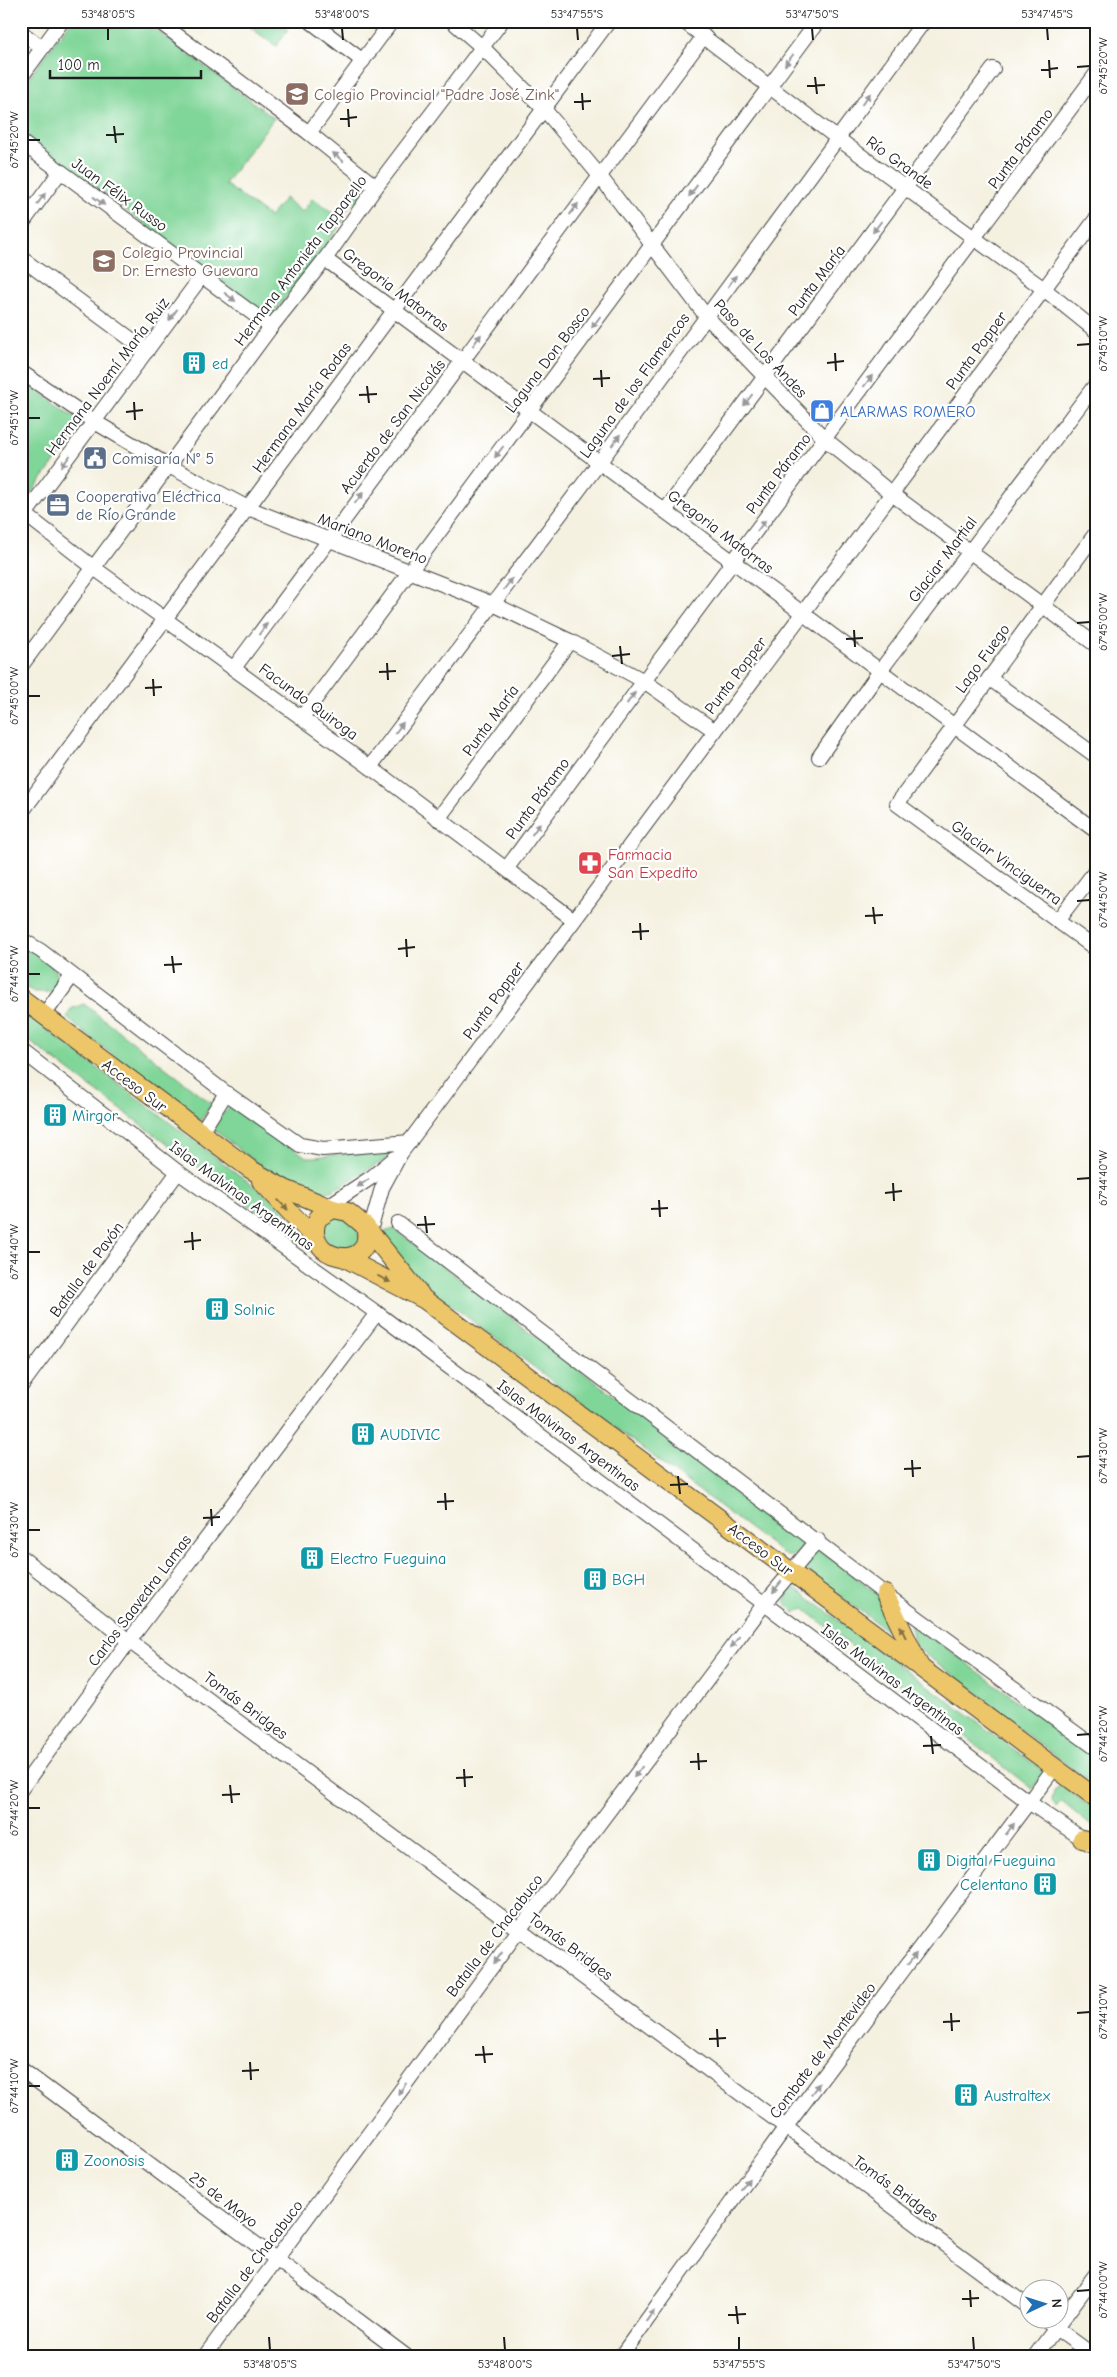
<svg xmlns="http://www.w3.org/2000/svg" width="1117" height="2377" font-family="'Comic Neue',sans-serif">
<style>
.green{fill:#80d598;stroke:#4e785a}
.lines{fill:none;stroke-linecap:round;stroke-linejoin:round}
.minor-casing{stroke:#3d3c3a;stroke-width:16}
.major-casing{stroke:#3d3c3a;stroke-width:20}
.minor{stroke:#fff;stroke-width:14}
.major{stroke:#ecc669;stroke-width:18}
.oneway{fill:#999}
.oneway2{fill:#847142}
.ticks{fill:none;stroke:#1c1c1c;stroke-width:2}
.labels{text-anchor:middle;stroke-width:4.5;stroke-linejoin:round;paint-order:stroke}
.education-label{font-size:16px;fill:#785e54;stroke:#fff;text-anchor:start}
.street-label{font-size:16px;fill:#1c1c1c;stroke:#fff}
.culture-label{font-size:16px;fill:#0d838f;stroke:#fff;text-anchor:start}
.shop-label{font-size:16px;fill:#366cbe;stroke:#fff;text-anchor:start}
.service-label{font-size:16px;fill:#4e5e75;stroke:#fff;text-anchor:start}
.health-label{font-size:16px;fill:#be3a42;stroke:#fff;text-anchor:start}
.neatline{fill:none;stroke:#1c1c1c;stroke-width:2}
.ticks-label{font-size:12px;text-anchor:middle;fill:#1c1c1c}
</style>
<rect width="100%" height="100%" fill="#fff"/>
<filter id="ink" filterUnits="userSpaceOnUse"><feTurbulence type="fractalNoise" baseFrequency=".02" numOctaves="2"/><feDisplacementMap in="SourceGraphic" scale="10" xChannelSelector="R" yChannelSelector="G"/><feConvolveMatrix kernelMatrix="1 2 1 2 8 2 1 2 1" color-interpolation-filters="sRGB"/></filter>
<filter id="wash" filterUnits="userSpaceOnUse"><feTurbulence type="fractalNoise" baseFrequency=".0096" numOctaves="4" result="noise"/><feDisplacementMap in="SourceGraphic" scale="20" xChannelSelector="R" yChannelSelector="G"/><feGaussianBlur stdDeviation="1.12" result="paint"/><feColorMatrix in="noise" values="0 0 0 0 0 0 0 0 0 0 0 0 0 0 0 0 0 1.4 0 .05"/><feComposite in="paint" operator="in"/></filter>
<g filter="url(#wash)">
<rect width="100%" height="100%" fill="#f5f1e1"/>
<g class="green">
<polygon points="71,21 144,21 274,118 225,184 270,217 285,198 302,212 313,198 337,216 361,183 363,185 365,191 359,201 353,202 343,215 346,218 274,313 264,313 21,132 21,88"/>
<polygon points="256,21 276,21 288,30 276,46 251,28"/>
<polygon points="21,379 81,421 83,424 24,503 21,503"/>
<path d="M21,941C38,954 57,963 59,986L52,992H34L21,985Z"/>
<polygon points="84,1004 212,1104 200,1121 93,1040 67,1018 71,1009"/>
<polygon points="21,1010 280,1206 324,1261 21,1035"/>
<path d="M231,1104H234L306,1157H315L397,1148L386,1159L334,1190C299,1205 242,1150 214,1130L213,1126Z"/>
<polygon points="336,1216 355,1224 361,1240 348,1252 328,1244 322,1230 324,1222"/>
<path d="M394,1229L804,1540C803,1547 800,1551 794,1556H786L411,1275L384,1232Z"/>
<polygon points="814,1551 820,1551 884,1598 902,1642 808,1572 805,1564"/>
<path d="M795,1588L1045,1772L1032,1789L803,1608L795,1613L785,1603C785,1596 788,1590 795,1588Z"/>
<polygon points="910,1621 1096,1759 1096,1786 1007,1720 977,1692 915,1647"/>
<polygon points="1061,1785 1096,1811 1096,1835 1095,1829 1062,1802 1057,1807 1052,1801 1054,1790"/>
</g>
</g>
<g filter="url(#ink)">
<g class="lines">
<defs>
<g id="minor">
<polyline points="158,21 309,133 376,187"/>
<polyline points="310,21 363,61"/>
<polyline points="452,21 483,48 544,109 599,175 706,316 825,439 892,494 1096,645"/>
<polyline points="683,21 837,138 1044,289 1096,331"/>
<polyline points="21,32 42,48"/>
<polyline points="21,77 62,21"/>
<polyline points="309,133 392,21"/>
<polyline points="21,142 271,327"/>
<polyline points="21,225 60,172"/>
<polyline points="21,258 147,351"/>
<polyline points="325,259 1096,831"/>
<polyline points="21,372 95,422 169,466 248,508 493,604 570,641 644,681 715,731"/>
<polyline points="21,511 94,568 370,767 574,920"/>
<polyline points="665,511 993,69"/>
<polyline points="21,520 202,276"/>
<polyline points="1096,533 897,804 1096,949"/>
<polyline points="21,666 271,327 325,259 376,187 502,21"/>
<polyline points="234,668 704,36"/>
<polyline points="989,678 1096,756"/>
<polyline points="302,717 818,21"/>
<polyline points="819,757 880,671 1096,384"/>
<polyline points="370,767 599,463 924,21"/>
<polyline points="21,813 609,21"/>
<polyline points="438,819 570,641"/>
<polyline points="507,868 644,681 1096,74"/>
<polyline points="1057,921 1096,870"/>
<polyline points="21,939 41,951 226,1093 300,1145 323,1149 410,1142"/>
<polyline points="44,1015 72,976"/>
<polyline points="21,1050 178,1172 377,1313 1030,1803 1090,1844"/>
<polyline points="200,1134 226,1093"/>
<polyline points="322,1213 328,1206 372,1177 395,1158"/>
<polyline points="398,1223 885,1594 1096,1748"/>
<polyline points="368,1238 382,1188 401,1153 1096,219"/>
<polyline points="21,1386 178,1172"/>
<polyline points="21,1557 129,1641 1030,2308"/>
<polyline points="21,1789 129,1641 377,1313"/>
<polyline points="21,2069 406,2356"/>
<polyline points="1045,2320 1094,2356"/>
<polyline points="205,2356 519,1930 765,1603 818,1540"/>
<polyline points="621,2356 785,2128 1055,1767"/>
<polyline points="1035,2356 1096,2274"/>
</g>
<g id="major">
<polyline points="21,998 250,1169 285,1189 333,1209"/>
<polyline points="261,1181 318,1242"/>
<path d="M333,1209L348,1212L365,1226C377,1276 299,1260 318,1218Z"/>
<polyline points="365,1226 420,1294"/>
<polyline points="343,1257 425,1300 1096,1798"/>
<polyline points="885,1594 920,1667"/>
<polyline points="1082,1839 1096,1842"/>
</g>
</defs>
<use href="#minor" class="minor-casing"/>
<use href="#major" class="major-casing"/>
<use href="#minor" class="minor"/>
<use href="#major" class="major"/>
</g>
<defs><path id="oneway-solid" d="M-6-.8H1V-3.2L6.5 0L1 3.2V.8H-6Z" transform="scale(1.25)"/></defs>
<g class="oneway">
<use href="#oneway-solid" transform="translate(789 60) rotate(127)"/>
<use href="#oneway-solid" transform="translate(866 99) rotate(-53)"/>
<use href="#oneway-solid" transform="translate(338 157) rotate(-141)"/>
<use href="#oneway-solid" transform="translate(693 191) rotate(126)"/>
<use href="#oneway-solid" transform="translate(41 199) rotate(-54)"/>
<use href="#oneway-solid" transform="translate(99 201) rotate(36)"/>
<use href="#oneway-solid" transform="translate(574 209) rotate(-54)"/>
<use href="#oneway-solid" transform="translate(877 227) rotate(127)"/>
<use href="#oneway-solid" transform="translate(732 281) rotate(-54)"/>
<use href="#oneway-solid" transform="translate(230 297) rotate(37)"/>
<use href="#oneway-solid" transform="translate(173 315) rotate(126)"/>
<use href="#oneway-solid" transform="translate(596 322) rotate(127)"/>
<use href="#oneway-solid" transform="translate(477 340) rotate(-54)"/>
<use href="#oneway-solid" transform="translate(868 381) rotate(-53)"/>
<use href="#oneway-solid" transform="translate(748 400) rotate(127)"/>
<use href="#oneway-solid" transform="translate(616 440) rotate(-54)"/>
<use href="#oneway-solid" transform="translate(499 452) rotate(127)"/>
<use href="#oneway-solid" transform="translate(66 461) rotate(127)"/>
<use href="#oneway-solid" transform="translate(359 498) rotate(-53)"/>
<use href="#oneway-solid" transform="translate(761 526) rotate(-53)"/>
<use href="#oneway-solid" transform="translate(508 584) rotate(-53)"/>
<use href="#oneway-solid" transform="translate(263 629) rotate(-54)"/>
<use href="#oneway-solid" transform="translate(631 698) rotate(-54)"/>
<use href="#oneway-solid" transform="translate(399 728) rotate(-53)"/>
<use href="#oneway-solid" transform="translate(536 829) rotate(-54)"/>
<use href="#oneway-solid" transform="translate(363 1183) rotate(147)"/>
<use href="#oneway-solid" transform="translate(777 1587) rotate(128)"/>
<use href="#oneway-solid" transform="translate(735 1642) rotate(127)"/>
<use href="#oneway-solid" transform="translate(638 1772) rotate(127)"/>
<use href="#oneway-solid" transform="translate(1010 1829) rotate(-53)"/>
<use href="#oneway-solid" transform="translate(498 1958) rotate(126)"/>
<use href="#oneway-solid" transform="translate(912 1959) rotate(-53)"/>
<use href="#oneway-solid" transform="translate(402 2089) rotate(126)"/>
<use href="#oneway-solid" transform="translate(815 2089) rotate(-53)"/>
<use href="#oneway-solid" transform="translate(745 2184) rotate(-54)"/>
<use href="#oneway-solid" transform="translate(650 2316) rotate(-54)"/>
</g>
<g class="oneway2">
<use href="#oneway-solid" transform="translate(283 1205) rotate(45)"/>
<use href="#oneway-solid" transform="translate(384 1279) rotate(27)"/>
<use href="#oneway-solid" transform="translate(903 1632) rotate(-115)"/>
</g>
</g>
<path class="ticks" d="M108,28V40M342,28L343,40M577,28L578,40M812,28L813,40M1047,28L1048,40M1049,60L1050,78M1077,67L1090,66M1041,70L1058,68M815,77L817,94M807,86L825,85M582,93L583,110M574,102L591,101M348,109L349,127M340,119L357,117M114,126L116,143M106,135L124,134M28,140H40M1077,345L1090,344M835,353L836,371M827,363L844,361M601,370L602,387M593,379L610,378M367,386L369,403M359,395L377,394M134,402L135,420M126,412L143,410M28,418H40M1077,623L1090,622M854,630L855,647M846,639L863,638M620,646L622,664M612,656L630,654M387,663L388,680M379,672L396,671M153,679L154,696M145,688L162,687M28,696H40M1077,901L1090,900M873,907L875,924M865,916L883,915M640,923L641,940M632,932L649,931M406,939L407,957M398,949L415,947M172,956L174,973M164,965L182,964M28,974H40M1077,1179L1090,1178M893,1183L894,1201M885,1193L902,1191M659,1200L660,1217M651,1209L668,1208M425,1216L427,1233M417,1225L435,1224M192,1232L193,1250M184,1242L201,1240M28,1252H40M1077,1457L1090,1456M912,1460L913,1477M904,1469L921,1468M678,1476L680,1494M670,1485L688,1484M445,1493L446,1510M437,1502L454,1501M211,1509L212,1526M203,1518L220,1517M28,1530H40M1077,1735L1090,1734M931,1736L933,1754M923,1746L941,1745M698,1753L699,1770M690,1762L707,1761M464,1769L465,1787M456,1778L473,1777M230,1785L232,1803M222,1795L240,1794M28,1808H40M951,2013L952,2031M1077,2013L1090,2012M943,2022L960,2021M717,2029L718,2047M709,2039L726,2038M483,2046L485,2063M475,2055L493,2054M250,2062L251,2080M242,2071L259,2070M28,2086H40M970,2290L971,2307M1077,2291L1090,2290M962,2299L979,2298M736,2306L738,2324M728,2315L746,2314M269,2337L270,2350M504,2337L505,2350M739,2337V2350M973,2337L974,2350"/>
<defs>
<symbol id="school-square" viewBox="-11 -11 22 22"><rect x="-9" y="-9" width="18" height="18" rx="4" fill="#8d6e63" stroke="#fff"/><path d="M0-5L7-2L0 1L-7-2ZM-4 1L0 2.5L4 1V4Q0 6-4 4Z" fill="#fff"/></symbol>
<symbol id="building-square" viewBox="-11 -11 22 22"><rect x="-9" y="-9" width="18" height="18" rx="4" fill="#0f9aa8" stroke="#fff"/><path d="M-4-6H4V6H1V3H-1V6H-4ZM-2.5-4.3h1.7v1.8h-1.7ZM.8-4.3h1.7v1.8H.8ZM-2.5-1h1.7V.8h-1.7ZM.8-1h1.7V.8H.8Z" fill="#fff"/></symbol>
<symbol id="shop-square" viewBox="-11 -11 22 22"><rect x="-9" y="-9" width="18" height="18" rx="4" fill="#3f7fe0" stroke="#fff"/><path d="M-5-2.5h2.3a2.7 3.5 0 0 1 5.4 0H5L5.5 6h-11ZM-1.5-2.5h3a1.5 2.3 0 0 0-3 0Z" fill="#fff"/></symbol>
<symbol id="civic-square" viewBox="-11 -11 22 22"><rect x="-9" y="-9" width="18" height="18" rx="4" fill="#5c6f8a" stroke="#fff"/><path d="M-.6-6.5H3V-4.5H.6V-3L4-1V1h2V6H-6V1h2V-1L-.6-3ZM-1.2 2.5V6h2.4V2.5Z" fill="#fff"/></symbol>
<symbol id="office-square" viewBox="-11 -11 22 22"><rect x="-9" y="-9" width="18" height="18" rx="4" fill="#5c6f8a" stroke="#fff"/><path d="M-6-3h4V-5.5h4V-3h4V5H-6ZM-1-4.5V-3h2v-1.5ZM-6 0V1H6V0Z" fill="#fff"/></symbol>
<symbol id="pharmacy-square" viewBox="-11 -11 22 22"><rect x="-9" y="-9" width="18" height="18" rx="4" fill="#e0444e" stroke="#fff"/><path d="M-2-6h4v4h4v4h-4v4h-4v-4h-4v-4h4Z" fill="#fff"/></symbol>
</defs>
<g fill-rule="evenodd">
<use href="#school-square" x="283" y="80" width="28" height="28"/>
<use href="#school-square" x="90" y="247" width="28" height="28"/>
<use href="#building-square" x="180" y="349" width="28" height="28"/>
<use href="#shop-square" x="808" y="397" width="28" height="28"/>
<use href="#civic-square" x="81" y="444" width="28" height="28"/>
<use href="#office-square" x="44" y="491" width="28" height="28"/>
<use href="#pharmacy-square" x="576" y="849" width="28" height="28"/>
<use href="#building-square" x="41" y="1101" width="28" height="28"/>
<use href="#building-square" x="203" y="1295" width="28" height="28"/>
<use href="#building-square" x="349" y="1420" width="28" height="28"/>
<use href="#building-square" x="298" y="1544" width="28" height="28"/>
<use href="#building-square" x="581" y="1565" width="28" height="28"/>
<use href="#building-square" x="915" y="1846" width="28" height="28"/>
<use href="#building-square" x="1031" y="1870" width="28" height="28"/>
<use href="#building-square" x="952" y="2081" width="28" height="28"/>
<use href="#building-square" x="53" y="2146" width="28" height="28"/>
</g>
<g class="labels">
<g class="education-label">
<text x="314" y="100">Colegio Provincial "Padre José Zink"</text>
<text x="122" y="258">Colegio Provincial<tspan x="122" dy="18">Dr. Ernesto Guevara</tspan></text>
</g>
<g class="street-label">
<text transform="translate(1020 148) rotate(-53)" y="6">Punta Páramo</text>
<text transform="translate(900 162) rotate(36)" y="6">Río Grande</text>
<text transform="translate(120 194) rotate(36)" y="6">Juan Félix Russo</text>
<text transform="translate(300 260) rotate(-53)" y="6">Hermana Antonieta Tapparello</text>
<text transform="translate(816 280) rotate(-53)" y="6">Punta María</text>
<text transform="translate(396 289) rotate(37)" y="6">Gregoria Matorras</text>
<text transform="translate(761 348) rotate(47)" y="6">Paso de Los Andes</text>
<text transform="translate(976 350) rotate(-54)" y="6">Punta Popper</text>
<text transform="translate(547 359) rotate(-53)" y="6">Laguna Don Bosco</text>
<text transform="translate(107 376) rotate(-53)" y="6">Hermana Noemí María Ruiz</text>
<text transform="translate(634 385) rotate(-54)" y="6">Laguna de los Flamencos</text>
<text transform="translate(301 407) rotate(-54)" y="6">Hermana María Rodas</text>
<text transform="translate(392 426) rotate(-53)" y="6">Acuerdo de San Nicolás</text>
<text transform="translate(778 473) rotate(-53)" y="6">Punta Páramo</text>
<text transform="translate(721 531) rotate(37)" y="6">Gregoria Matorras</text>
<text transform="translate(373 538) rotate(21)" y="6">Mariano Moreno</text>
<text transform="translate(942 559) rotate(-53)" y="6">Glaciar Martial</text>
<text transform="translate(982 658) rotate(-54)" y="6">Lago Fuego</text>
<text transform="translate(735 675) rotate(-53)" y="6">Punta Popper</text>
<text transform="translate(309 701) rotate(36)" y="6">Facundo Quiroga</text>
<text transform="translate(490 720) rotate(-54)" y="6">Punta María</text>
<text transform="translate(537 798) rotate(-54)" y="6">Punta Páramo</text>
<text transform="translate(1007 862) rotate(36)" y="6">Glaciar Vinciguerra</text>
<text transform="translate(493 1000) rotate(-54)" y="6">Punta Popper</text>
<text transform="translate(135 1085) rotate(37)" y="6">Acceso Sur</text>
<text transform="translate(242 1195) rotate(36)" y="6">Islas Malvinas Argentinas</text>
<text transform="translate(86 1269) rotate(-54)" y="6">Batalla de Pavón</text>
<text transform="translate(569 1435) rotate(37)" y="6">Islas Malvinas Argentinas</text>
<text transform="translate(761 1549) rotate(37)" y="6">Acceso Sur</text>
<text transform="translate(139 1600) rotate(-53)" y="6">Carlos Saavedra Lamas</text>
<text transform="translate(893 1679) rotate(37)" y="6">Islas Malvinas Argentinas</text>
<text transform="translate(246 1705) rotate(37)" y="6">Tomás Bridges</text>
<text transform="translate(494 1935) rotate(-53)" y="6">Batalla de Chacabuco</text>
<text transform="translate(571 1946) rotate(37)" y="6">Tomás Bridges</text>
<text transform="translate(822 2050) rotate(-53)" y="6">Combate de Montevideo</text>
<text transform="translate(896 2188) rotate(36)" y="6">Tomás Bridges</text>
<text transform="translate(224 2199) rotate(37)" y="6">25 de Mayo</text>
<text transform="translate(254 2261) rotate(-53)" y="6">Batalla de Chacabuco</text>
</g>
<g class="culture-label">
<text x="212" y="369">ed</text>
<text x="72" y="1121">Mirgor</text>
<text x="234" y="1315">Solnic</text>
<text x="380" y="1440">AUDIVIC</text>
<text x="330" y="1564">Electro Fueguina</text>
<text x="612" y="1585">BGH</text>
<text x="946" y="1866">Digital Fueguina</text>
<text x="1028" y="1890" text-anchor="end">Celentano</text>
<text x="984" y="2101">Australtex</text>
<text x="84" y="2166">Zoonosis</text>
</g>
<g class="shop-label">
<text x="840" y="417">ALARMAS ROMERO</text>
</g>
<g class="service-label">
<text x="112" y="464">Comisaría N° 5</text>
<text x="76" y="502">Cooperativa Eléctrica<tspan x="76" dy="18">de Río Grande</tspan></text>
</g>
<g class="health-label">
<text x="608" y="860">Farmacia<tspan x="608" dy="18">San Expedito</tspan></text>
</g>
</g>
<rect width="1117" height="2377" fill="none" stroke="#fff" stroke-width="55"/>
<g transform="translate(1044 2304) rotate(86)"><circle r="24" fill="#ffffff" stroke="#a4a4a4"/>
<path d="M0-4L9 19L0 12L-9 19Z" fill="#1f6fb2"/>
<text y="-8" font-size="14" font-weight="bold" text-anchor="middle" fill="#1c1c1c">N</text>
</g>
<path d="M50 70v8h151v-8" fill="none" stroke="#1c1c1c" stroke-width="2.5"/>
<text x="58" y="70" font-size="15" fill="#1c1c1c" stroke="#ffffff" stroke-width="4" paint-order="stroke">100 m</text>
<rect x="28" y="28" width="1062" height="2322" class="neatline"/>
<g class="ticks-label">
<text x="108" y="18">53°48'05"S</text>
<text x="342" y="18">53°48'00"S</text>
<text x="577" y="18">53°47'55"S</text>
<text x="812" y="18">53°47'50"S</text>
<text x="1047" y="18">53°47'45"S</text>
<text transform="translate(1103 66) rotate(-90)" y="4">67°45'20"W</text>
<text transform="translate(14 140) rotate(-90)" y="4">67°45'20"W</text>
<text transform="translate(1103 344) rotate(-90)" y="4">67°45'10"W</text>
<text transform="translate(14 418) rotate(-90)" y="4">67°45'10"W</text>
<text transform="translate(1103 622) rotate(-90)" y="4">67°45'00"W</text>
<text transform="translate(14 696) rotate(-90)" y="4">67°45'00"W</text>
<text transform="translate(1103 900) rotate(-90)" y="4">67°44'50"W</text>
<text transform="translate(14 974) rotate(-90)" y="4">67°44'50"W</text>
<text transform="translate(1103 1178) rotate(-90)" y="4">67°44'40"W</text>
<text transform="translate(14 1252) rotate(-90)" y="4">67°44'40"W</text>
<text transform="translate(1103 1456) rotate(-90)" y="4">67°44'30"W</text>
<text transform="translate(14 1530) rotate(-90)" y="4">67°44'30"W</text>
<text transform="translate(1103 1734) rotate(-90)" y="4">67°44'20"W</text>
<text transform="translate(14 1808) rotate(-90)" y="4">67°44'20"W</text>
<text transform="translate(1103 2012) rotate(-90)" y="4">67°44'10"W</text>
<text transform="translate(14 2086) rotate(-90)" y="4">67°44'10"W</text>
<text transform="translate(1103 2290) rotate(-90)" y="4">67°44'00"W</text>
<text x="270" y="2368">53°48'05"S</text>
<text x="505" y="2368">53°48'00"S</text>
<text x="739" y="2368">53°47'55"S</text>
<text x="974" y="2368">53°47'50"S</text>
</g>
</svg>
